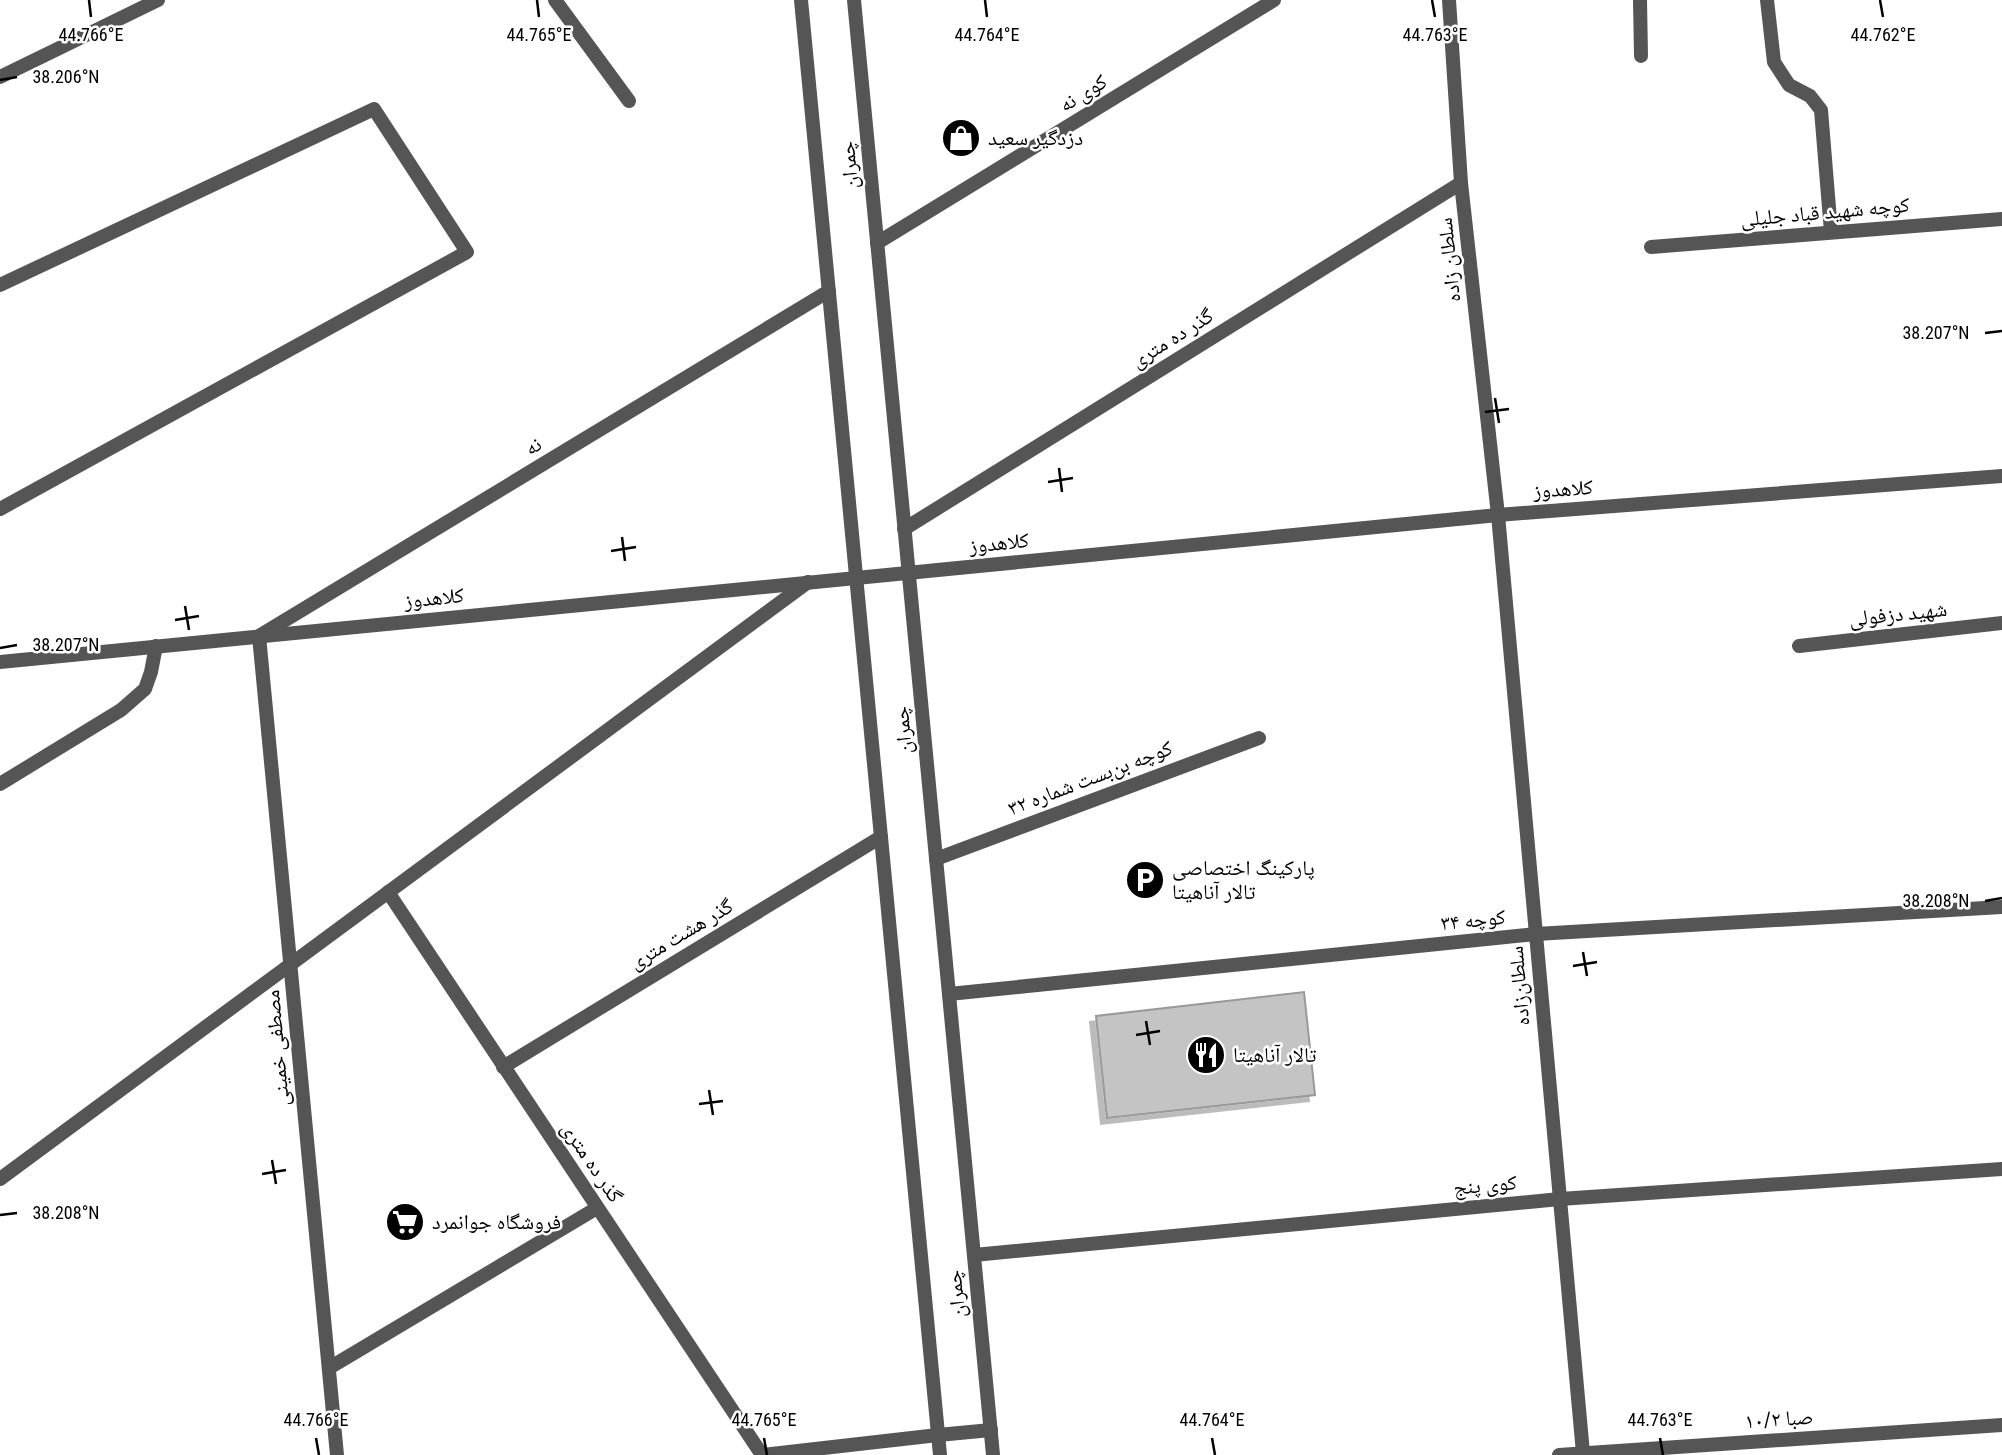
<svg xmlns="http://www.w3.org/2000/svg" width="2002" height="1455" font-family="'Roboto Condensed','Noto Naskh Arabic',sans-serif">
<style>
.building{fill:#c4c4c4;stroke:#999;stroke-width:2;filter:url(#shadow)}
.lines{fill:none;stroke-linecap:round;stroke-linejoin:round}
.service{stroke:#555;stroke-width:14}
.minor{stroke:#555;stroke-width:14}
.tertiary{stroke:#555;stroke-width:14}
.ticks{fill:none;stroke:#000;stroke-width:2.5}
.labels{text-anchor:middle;stroke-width:5;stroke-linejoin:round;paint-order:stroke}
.street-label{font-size:21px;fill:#000;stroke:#fff}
.poi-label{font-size:21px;fill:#000;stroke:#fff;text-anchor:start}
.ticks-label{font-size:18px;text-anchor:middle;fill:#000;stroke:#fff;stroke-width:5;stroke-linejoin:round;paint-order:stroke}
</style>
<defs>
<filter id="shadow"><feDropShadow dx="-6" dy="6" stdDeviation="0" flood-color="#0004"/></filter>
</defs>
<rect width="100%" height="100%" fill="#fff"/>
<polygon class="building" points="1304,992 1315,1095 1107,1118 1096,1016"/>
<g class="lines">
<g class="service">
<polyline points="0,285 374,109 467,252 0,509"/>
<polyline points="936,859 1259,738"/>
</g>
<g class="minor">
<polyline points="555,0 629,101"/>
<polyline points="1449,0 1461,183 1498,515 1583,1453"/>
<polyline points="1640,0 1641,56"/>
<polyline points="1767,0 1774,62 1789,85 1810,96 1821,110 1831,232"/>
<polyline points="0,77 158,0"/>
<polyline points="877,243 1274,0"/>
<polyline points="1651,247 2002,219"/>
<polyline points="904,529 1461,183"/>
<polyline points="1799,646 2002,623"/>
<polyline points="0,784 121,710 145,689 151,672 156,646"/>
<polyline points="388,892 762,1455"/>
<polyline points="949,994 1536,934 2002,907"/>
<polyline points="503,1067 881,837"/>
<polyline points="0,1179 808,582"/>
<polyline points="974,1255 1560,1199 2002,1169"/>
<polyline points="329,1368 597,1208"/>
<polyline points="337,1455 259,636 829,291"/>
<polyline points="762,1455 938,1435"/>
<polyline points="1559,1455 2002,1425"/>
</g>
<g class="tertiary">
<polyline points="801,0 940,1455"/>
<polyline points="854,0 993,1455"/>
<polyline points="0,662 1498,515 2002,476"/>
<polyline points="938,1435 991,1430"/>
</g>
</g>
<path class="ticks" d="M89,0L91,17M537,0L539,17M985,0L987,17M1432,0L1435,17M1880,0L1883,17M0,80L17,77M1985,333L2002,331M1495,398L1499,423M1485,412L1509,409M1059,468L1062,492M1048,482L1073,478M622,537L625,561M611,551L636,547M185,606L189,630M175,620L199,616M0,648L17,645M1985,901L2002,898M1583,952L1587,976M1573,966L1597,962M1146,1021L1150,1045M1136,1035L1160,1031M709,1090L713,1115M699,1104L723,1101M272,1160L276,1184M262,1174L286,1170M0,1215L17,1213M316,1438L319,1455M764,1438L767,1455M1212,1438L1215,1455M1660,1438L1663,1455"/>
<defs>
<symbol id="shop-disc" viewBox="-11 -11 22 22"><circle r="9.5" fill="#000" stroke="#fff"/><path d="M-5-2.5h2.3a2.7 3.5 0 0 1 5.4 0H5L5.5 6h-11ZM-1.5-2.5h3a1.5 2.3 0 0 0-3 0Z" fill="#fff"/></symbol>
<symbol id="parking-disc" viewBox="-11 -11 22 22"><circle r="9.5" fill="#000" stroke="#fff"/><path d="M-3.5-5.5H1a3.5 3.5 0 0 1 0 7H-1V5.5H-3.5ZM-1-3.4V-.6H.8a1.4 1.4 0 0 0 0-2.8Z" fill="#fff"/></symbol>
<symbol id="restaurant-disc" viewBox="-11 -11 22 22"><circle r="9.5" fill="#000" stroke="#fff"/><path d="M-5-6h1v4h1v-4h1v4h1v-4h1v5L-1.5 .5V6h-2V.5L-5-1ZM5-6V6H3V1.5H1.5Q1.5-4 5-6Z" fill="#fff"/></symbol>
<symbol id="supermarket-disc" viewBox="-11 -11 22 22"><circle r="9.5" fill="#000" stroke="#fff"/><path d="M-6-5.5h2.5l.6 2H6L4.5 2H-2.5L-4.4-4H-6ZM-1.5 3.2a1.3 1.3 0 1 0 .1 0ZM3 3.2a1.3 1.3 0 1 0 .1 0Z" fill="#fff"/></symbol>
</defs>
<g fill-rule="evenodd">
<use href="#shop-disc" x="939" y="116" width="44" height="44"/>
<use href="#parking-disc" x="1123" y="858" width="44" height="44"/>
<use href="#restaurant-disc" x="1184" y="1033" width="44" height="44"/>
<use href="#supermarket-disc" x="383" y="1200" width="44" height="44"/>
</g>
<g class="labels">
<g class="street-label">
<text transform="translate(1083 93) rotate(-32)" y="7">کوی نه</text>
<text transform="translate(849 165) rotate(-95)" y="7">چمران</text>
<text transform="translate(1825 212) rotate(-5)" y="7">کوچه شهید قباد جلیلی</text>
<text transform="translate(1449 260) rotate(-96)" y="7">سلطان زاده</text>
<text transform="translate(1172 338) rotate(-32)" y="7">گذر ده متری</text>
<text transform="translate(533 446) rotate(-31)" y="7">نه</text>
<text transform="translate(1563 489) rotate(-4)" y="7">کلاهدوز</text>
<text transform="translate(999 543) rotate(-6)" y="7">کلاهدوز</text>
<text transform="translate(434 598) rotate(-6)" y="7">کلاهدوز</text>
<text transform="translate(1898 614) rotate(-6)" y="7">شهید دزفولی</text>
<text transform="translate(903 730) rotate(-95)" y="7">چمران</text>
<text transform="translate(1090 778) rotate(-21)" y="7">کوچه بن‌بست شماره ۳۲</text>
<text transform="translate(1473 920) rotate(-6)" y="7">کوچه ۳۴</text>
<text transform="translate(681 934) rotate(-31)" y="7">گذر هشت متری</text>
<text transform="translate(1519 986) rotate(-95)" y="7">سلطان‌زاده</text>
<text transform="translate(277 1048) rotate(-95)" y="7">مصطفی خمینی</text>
<text transform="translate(592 1162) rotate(56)" y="7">گذر ده متری</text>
<text transform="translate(1485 1185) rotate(-5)" y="7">کوی پنج</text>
<text transform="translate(956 1294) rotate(-96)" y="7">چمران</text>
<text transform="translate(1779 1419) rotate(-4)" y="7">صبا ۱۰/۲</text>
</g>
<g class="poi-label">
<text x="988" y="145">دزدگیر سعید</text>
<text x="1172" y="875">پارکینگ اختصاصی<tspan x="1172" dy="24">تالار آناهیتا</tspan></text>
<text x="1233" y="1062">تالار آناهیتا</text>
<text x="432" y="1229">فروشگاه جوانمرد</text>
</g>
</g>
<g class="ticks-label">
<text x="1883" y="41">44.762°E</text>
<text x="91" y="41">44.766°E</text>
<text x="539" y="41">44.765°E</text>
<text x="987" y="41">44.764°E</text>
<text x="1435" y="41">44.763°E</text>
<text x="66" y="83">38.206°N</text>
<text x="1936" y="339">38.207°N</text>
<text x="66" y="651">38.207°N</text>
<text x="1936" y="907">38.208°N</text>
<text x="66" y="1219">38.208°N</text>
<text x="316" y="1426">44.766°E</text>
<text x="764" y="1426">44.765°E</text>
<text x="1212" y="1426">44.764°E</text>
<text x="1660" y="1426">44.763°E</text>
</g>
</svg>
